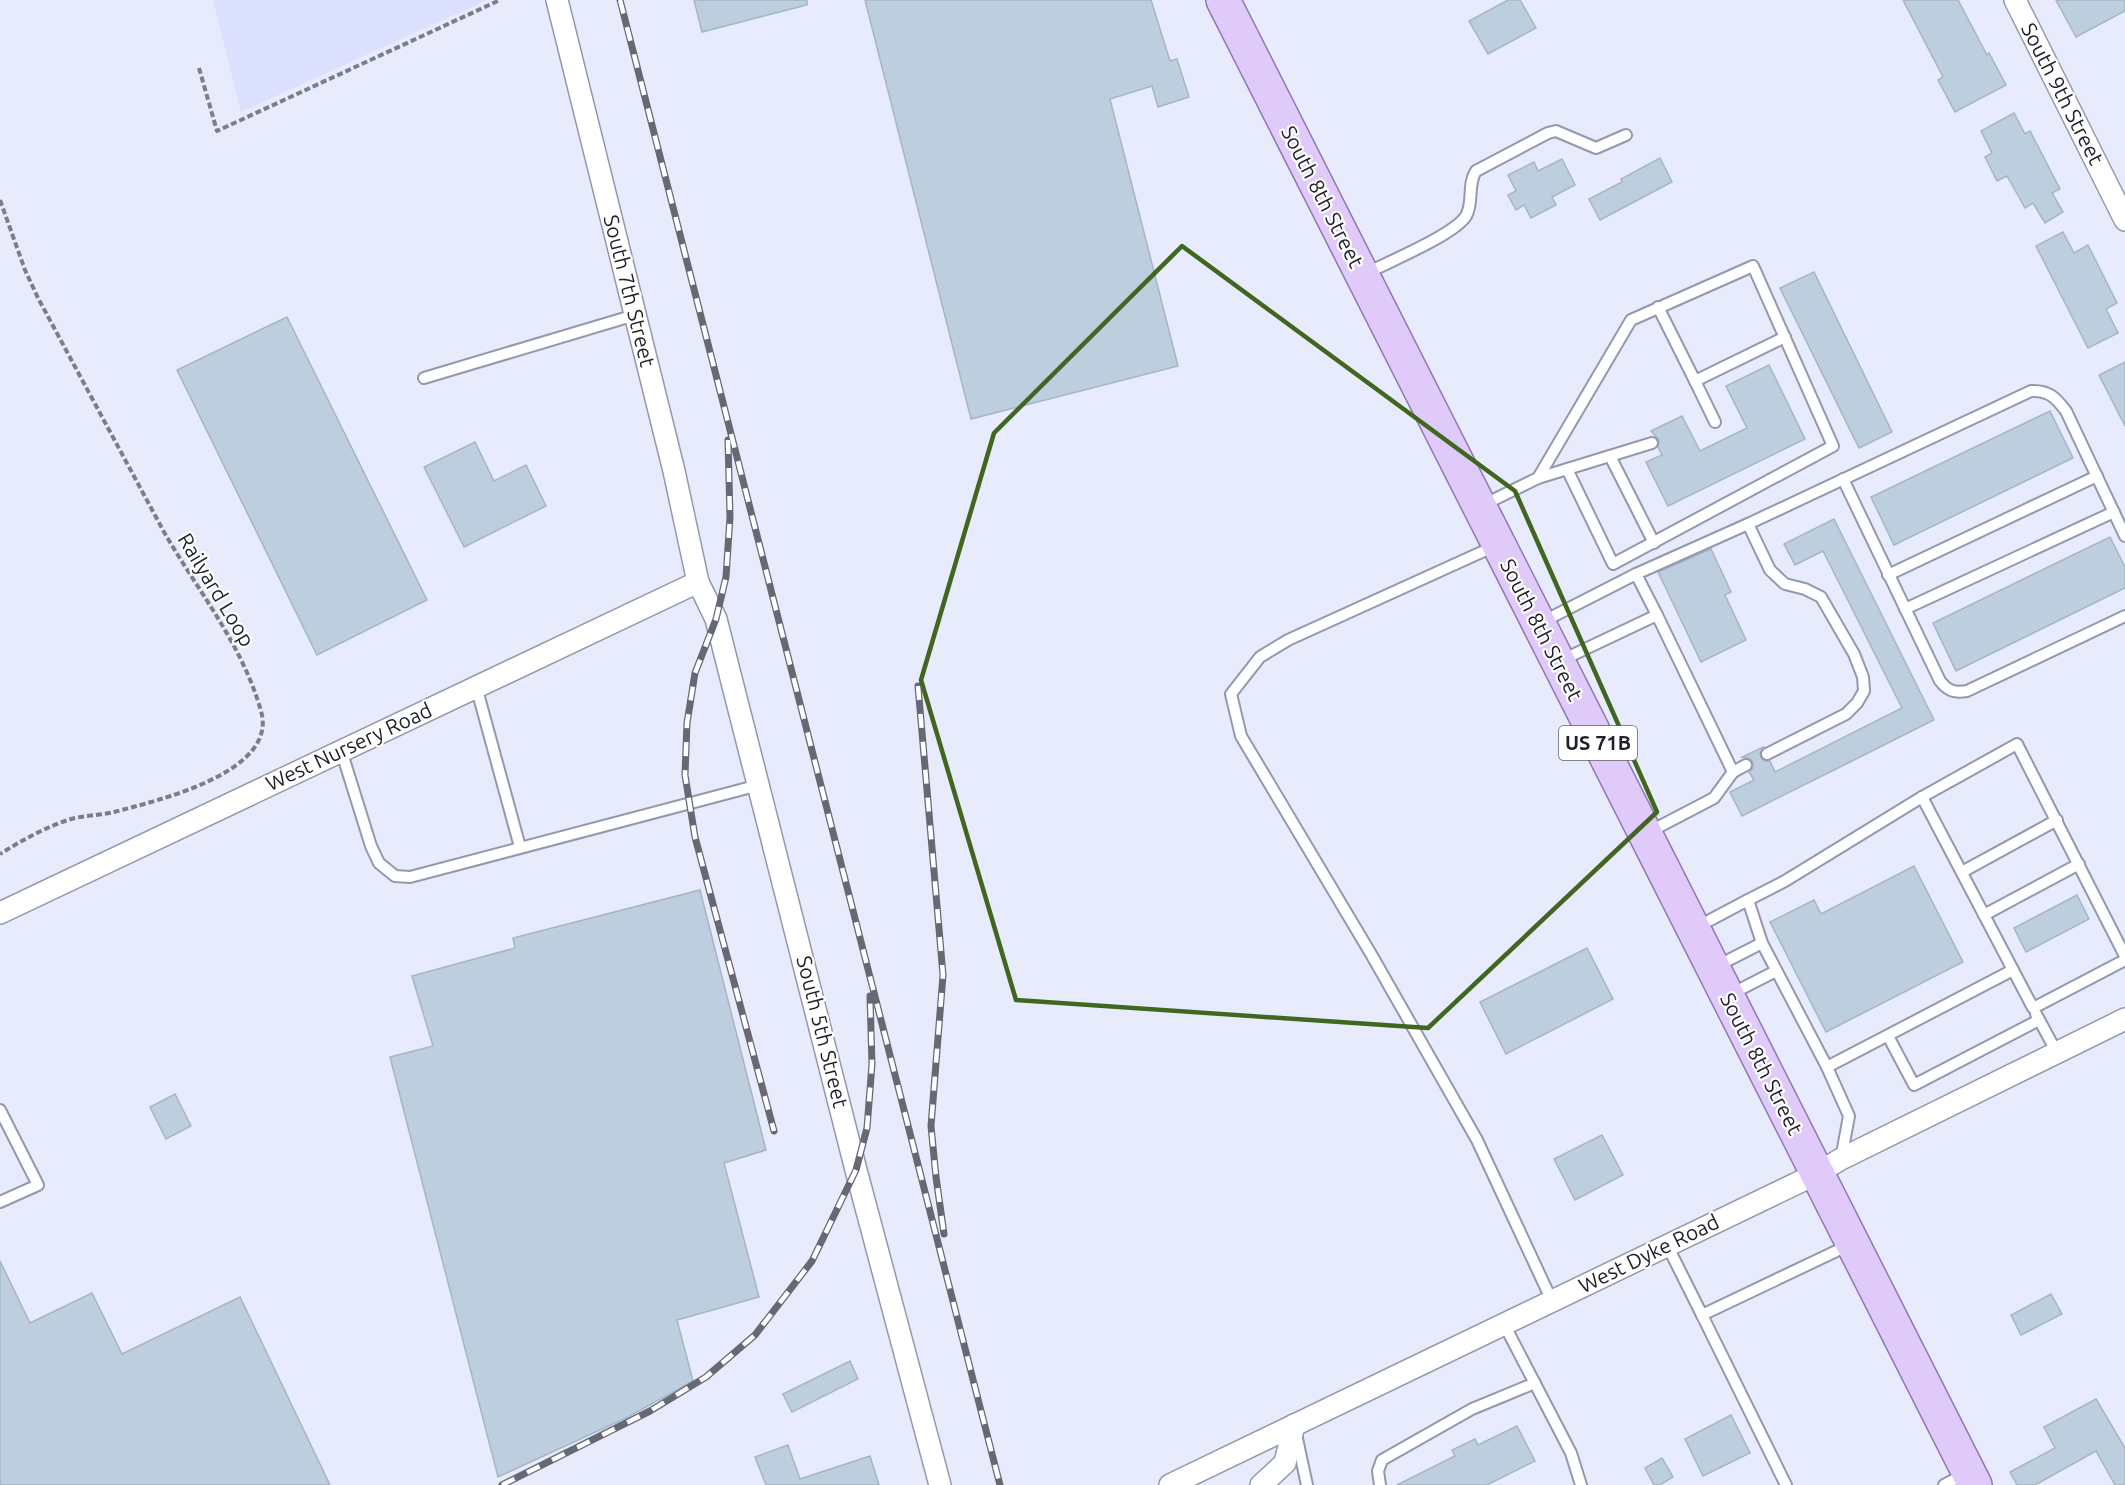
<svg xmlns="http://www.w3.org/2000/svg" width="2125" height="1485" font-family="Ubuntu,sans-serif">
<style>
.built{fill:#dae0fd}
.building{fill:#bdcedf;stroke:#a5b5c5;stroke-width:1.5}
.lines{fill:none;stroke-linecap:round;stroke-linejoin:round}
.lane-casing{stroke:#9498ac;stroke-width:14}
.street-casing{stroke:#9498ac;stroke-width:24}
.primary-casing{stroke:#8f78af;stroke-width:36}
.path{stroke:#7b7d89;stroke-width:4;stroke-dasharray:6 3;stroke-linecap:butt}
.lane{stroke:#fff;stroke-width:10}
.street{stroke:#fff;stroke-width:21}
.primary{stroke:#e0cafa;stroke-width:33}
.rail-casing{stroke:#666873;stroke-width:7}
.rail{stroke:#fff;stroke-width:4.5;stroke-dasharray:14;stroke-linecap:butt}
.marked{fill:none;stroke:#406620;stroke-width:4.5;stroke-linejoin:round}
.labels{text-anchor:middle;stroke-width:4.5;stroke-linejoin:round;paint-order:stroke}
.shield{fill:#fff;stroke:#626368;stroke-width:1.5}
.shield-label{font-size:20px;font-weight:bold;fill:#1f2028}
.street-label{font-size:21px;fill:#1f2028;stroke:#fff}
</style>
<rect width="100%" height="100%" fill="#e7ebfc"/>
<polygon class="built" points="213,0 487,0 241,112"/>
<g class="building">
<polygon points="694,0 807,0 807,5 702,32"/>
<polygon points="865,0 1151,0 1170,61 1177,59 1189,97 1158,107 1152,86 1110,99 1178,366 971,419"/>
<polygon points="1508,0 1520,0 1536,28 1488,54 1469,21"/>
<polygon points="1903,0 1958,0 1987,55 1989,53 2006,85 1955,112 1938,80 1943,77"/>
<polygon points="2056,0 2125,0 2125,11 2076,37"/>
<polygon points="2014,113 2025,134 2030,131 2060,189 2052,193 2063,212 2045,223 2033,203 2025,208 2007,176 1997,181 1985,157 1992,153 1981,131"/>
<polygon points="1660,158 1672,182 1600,220 1589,199 1622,182 1621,179"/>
<polygon points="1562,159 1575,185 1552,197 1556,205 1531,218 1524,205 1516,210 1508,195 1516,191 1508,175 1534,162 1538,171"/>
<polygon points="2063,232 2074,253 2088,245 2117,303 2106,309 2118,333 2088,348 2036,246"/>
<polygon points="1814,272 1892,432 1859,448 1780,288"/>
<polygon points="287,317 427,600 317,655 177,370"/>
<polygon points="2125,362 2125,426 2099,375"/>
<polygon points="1769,365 1805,439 1668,506 1646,462 1662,455 1658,447 1659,440 1651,431 1682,416 1700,451 1747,428 1726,386"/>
<polygon points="2050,411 2073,458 1894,545 1871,497"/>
<polygon points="475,442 494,481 526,465 546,506 464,547 424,467"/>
<polygon points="1834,519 1934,720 1742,816 1730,792 1754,780 1749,772 1753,768 1753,762 1749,758 1742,757 1763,747 1760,753 1761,758 1766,761 1770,761 1775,772 1902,708 1823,551 1795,565 1784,544"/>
<polygon points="2110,537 2125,567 2125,588 1956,671 1933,623"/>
<polygon points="1711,549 1731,592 1725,595 1746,640 1701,662 1658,572"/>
<polygon points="1914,866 1963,962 1826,1032 1770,922 1814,900 1821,914"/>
<polygon points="700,890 766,1150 724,1163 759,1297 677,1320 693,1381 628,1417 498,1477 390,1057 433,1046 412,976 515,948 513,938"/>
<polygon points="2077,895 2089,919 2026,952 2014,928"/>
<polygon points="1587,948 1613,999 1506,1054 1480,1002"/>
<polygon points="175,1094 191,1126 166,1139 150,1107"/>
<polygon points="1602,1135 1623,1175 1575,1200 1554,1159"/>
<polygon points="0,1261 30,1323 92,1293 122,1354 240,1297 330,1485 0,1485"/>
<polygon points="2051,1294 2062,1314 2021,1335 2011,1315"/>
<polygon points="850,1361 858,1379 792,1412 783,1394"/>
<polygon points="2096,1399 2125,1448 2125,1485 2115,1485 2096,1451 2035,1485 2017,1485 2010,1472 2055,1448 2044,1427"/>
<polygon points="1731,1415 1750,1453 1703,1476 1685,1439"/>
<polygon points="1517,1426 1535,1461 1487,1485 1397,1485 1455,1456 1452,1450 1475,1439 1478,1445"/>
<polygon points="788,1445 800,1479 870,1456 879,1485 766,1485 755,1457"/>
<polygon points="1662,1458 1673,1477 1660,1485 1654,1485 1645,1468"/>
</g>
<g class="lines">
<defs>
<g id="lane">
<path d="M1365,274C1388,262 1454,235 1466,216C1474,202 1467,184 1476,171L1548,133L1556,131L1596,148L1626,135"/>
<polyline points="1658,307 1695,381 1785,337"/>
<polyline points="424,378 635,315"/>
<polyline points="1695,381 1715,422"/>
<polyline points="1610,456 1654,543"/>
<polyline points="1538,478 1652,443"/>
<path d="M1843,479L1940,681C1948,691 1954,693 1967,691L2125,616"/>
<polyline points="1481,506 1538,478 1631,320 1753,266 1833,446 1613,564 1567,469"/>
<path d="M1748,524L2031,391C2049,390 2056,398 2066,411L2125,536"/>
<polyline points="1495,546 1288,640 1260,657 1231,694 1241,736 1371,954 1477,1140 1552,1301"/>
<polyline points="1636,574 1748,524 1770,570 1785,584 1805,589 1821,597 1854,654 1863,677 1864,691 1857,703 1846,714 1767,754"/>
<polyline points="1888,575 2097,476"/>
<polyline points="1905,609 2114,512"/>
<polyline points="1542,622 1636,574 1657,615"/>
<polyline points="1562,660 1657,615 1733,772 1714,798 1647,833"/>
<polyline points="476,686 520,847"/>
<polyline points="341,750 371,846 379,863 395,876 410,877 759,785"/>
<polyline points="1733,772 1746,765"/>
<polyline points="1922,797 2033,1008 2125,960"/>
<polyline points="1962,872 2057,820"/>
<polyline points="1748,900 1785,881 1922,797 2017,744 2125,956"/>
<polyline points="1984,915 2079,864"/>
<polyline points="1697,927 1748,900 1762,943 1827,1067 1849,1116 1841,1159"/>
<polyline points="1717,966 1762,943"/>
<polyline points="1731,994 1776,971"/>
<polyline points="2036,1014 2057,1053"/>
<polyline points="1888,1036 1914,1085 2039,1020"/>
<polyline points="1827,1067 2013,970"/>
<polyline points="0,1110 38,1185 0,1202"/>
<polyline points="1667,1245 1702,1315 1849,1245"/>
<polyline points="1702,1315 1786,1485"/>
<polyline points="1504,1324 1571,1453 1581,1485"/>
<polyline points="1296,1434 1307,1485"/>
<polyline points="1380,1485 1378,1471 1382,1460 1472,1409 1535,1383"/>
<polyline points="1944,1485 1965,1474"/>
</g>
<g id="street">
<polyline points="557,0 674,471 698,582 716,619 856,1170 940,1485"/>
<polyline points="2015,0 2125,220"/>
<polyline points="0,913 698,582"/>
<polyline points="1170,1485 1816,1174 1841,1159 2125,1019"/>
<polyline points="1261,1485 1285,1463 1294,1425"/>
</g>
<polyline id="primary" points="1223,0 1975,1485"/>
</defs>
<use href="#lane" class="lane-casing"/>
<use href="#street" class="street-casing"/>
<use href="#primary" class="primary-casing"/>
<g class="path">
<polyline points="199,68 217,131 500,0"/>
<path d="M0,200L25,270L38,298L164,532C198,591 242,644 261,711C279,773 155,801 114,812C98,816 80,815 65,821C42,829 21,841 0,854"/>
</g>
<use href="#lane" class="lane"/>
<use href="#street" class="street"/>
<use href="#primary" class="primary"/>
<defs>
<g id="rail">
<polyline points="620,0 1000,1485"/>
<polyline points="728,440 730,517 726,577 716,619 695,673 687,723 685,775 695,837 774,1131"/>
<polyline points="918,686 943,975 931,1126 936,1177 944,1234"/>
<polyline points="502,1485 650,1411 706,1377 755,1335 812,1261 856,1170 867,1128 872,1064 870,996"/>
</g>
</defs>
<use href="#rail" class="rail-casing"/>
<use href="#rail" class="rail"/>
</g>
<path class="marked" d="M1182,246L1515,491L1657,812L1428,1028L1016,1000L921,680L994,433Z"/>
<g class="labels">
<rect class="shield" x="1559" y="726" width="78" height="34" rx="4.5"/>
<g class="shield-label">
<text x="1598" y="750">US 71B</text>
</g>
<g class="street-label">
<text transform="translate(2062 94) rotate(63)" y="7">South 9th Street</text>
<text transform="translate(1322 197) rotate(63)" y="7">South 8th Street</text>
<text transform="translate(629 291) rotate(76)" y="7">South 7th Street</text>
<text transform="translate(216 590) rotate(59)" y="7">Railyard Loop</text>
<text transform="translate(1541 630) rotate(63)" y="7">South 8th Street</text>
<text transform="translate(349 747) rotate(-25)" y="7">West Nursery Road</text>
<text transform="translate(822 1032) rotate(76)" y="7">South 5th Street</text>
<text transform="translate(1761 1064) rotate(63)" y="7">South 8th Street</text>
<text transform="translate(1649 1254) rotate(-26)" y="7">West Dyke Road</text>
</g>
</g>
</svg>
